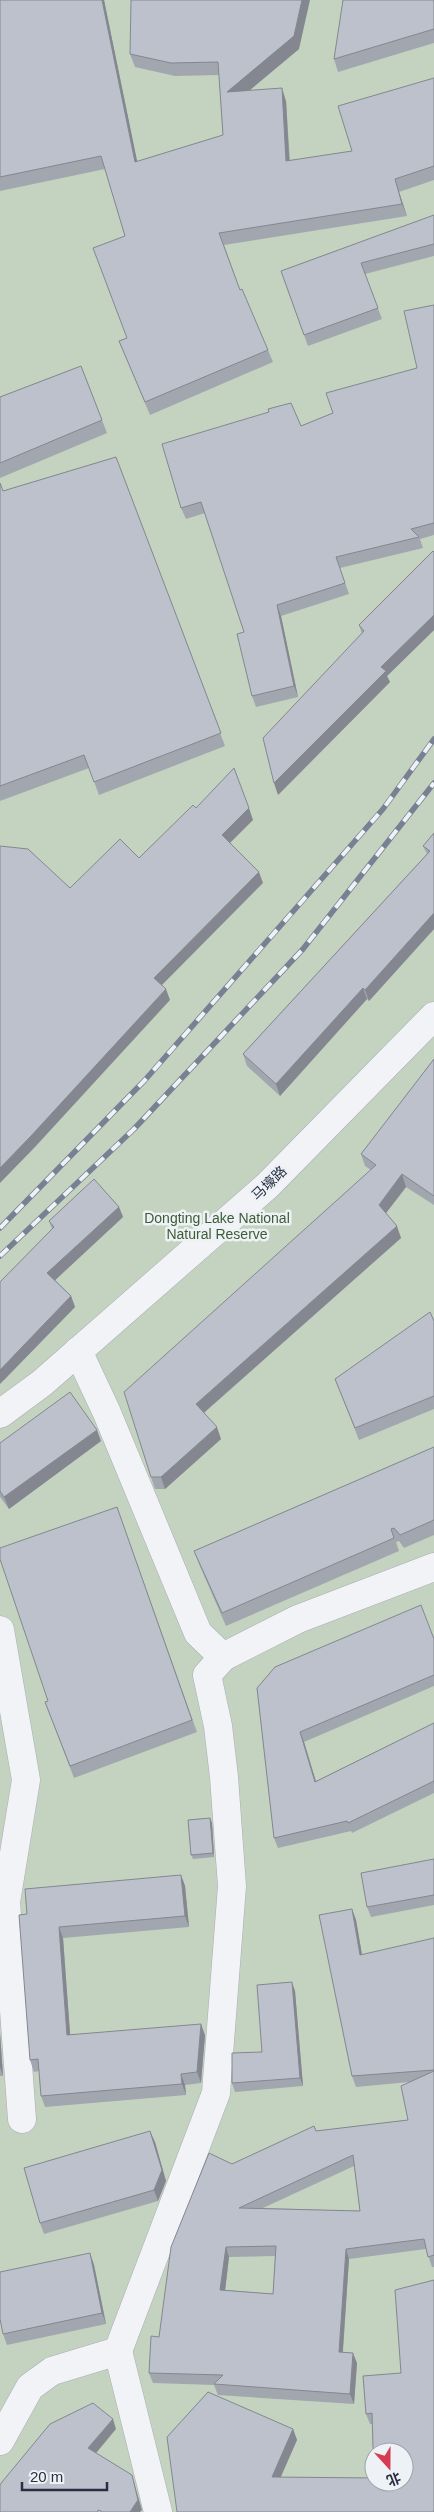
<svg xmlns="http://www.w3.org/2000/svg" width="434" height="2512" font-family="Arial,'Noto Sans SC',sans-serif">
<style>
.green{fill:#c4d3bf;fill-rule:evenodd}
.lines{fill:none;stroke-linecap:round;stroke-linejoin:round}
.minor-casing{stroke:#a8adb7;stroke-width:29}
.minor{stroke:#f2f3f7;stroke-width:28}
.rail-casing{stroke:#778193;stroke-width:5.5}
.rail{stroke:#eef1f6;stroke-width:4;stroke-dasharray:11;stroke-linecap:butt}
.wall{fill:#a2a6af;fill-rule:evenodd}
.shaded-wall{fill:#84878f}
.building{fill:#bcc1cc;stroke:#84878f;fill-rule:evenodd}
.labels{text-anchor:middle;stroke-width:5;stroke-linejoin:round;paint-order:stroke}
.street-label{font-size:14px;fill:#273041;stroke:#eef1f6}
.park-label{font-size:14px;fill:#3b5d33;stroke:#eef1f6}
</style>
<rect width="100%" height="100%" fill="#dfe3e9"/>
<path class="green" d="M0,0H434V2512H0ZM374,2452H404V2482H374Z"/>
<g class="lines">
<defs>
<g id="minor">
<polyline points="78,1351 107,1413 198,1633 223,1657 298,1619 434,1567"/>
<polyline points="0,1414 42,1383 268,1185 434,1016"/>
<polyline points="0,1630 26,1780 6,1902 22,2119"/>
<polyline points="118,2351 158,2512"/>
<polyline points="0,2441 30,2387 52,2371 118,2351 216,2093 232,1886 224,1777 218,1726 207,1675 223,1657"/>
</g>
</defs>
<use href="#minor" class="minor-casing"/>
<use href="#minor" class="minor"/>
<defs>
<g id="rail">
<polyline points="0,1228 145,1080 383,809 434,739"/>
<polyline points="0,1256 134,1129 303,949 434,783"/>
</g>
</defs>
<use href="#rail" class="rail-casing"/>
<use href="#rail" class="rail"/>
</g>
<g class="wall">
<polygon points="0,0 104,0 137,162 223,135 219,75 175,76 135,67 130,54 299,49 249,91 286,101 290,161 352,151 434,78 434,180 399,192 407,216 224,245 240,290 268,350 273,362 150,415 119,341 127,338 125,236 105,169 0,191"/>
<polygon points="434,0 434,43 338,72 334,59"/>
<polygon points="434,215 434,256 365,274 382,319 308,346 281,271"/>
<polygon points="434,305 434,535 420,539 423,548 340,568 349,594 281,616 298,697 256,707 252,696 244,632 205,513 186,519 181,508 301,426 333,413 417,368"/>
<polygon points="81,366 107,433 0,478 0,397"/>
<polygon points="116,457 225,746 99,795 89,768 0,801 0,483 3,491"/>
<polygon points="434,552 434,630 387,676 390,682 278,795 362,634 359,625"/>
<polygon points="434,833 434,929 369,1001 367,999 280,1096 247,1066 243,1054 427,854 423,846"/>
<polygon points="434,1059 434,1205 406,1187 386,1213 401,1238 204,1413 221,1439 165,1489 155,1489 151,1477 371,1170 365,1166 361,1154"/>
<polygon points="119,1207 123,1217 55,1280 71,1296 75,1307 3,1381 52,1229 49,1221"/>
<polygon points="434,1321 434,1409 359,1440 335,1379"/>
<polygon points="101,1441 9,1509 0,1497 0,1443"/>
<polygon points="434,1447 434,1535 404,1548 399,1541 396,1542 399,1551 226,1626 199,1564 194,1551"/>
<polygon points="117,1507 197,1732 74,1778 45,1702 48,1701"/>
<polygon points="434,1639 434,1686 304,1742 316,1781 434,1723 434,1793 352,1833 351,1831 278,1848 274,1838 257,1688"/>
<polygon points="210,1818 212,1823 214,1857 193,1859 191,1855"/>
<polygon points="434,1859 434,1905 371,1917 367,1907"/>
<polygon points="181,1875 185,1886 189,1927 63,1938 70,2035 205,2035 201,2083 185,2085 186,2095 45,2107 41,2096 39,2071 34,2072 30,2060 27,1914"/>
<path d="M352,1909L356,1920L362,1955L434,1938V2267H432L426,2249L349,2259L343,2352L357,2363L354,2404L218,2395L214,2385L153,2383L149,2373L159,2337L232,2164L316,2131L408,2120L409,2082L356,2087L352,2076ZM354,2166L360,2211L263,2208ZM275,2256L273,2294L225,2290L229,2257Z"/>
<polygon points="295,1991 303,2086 235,2092 232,2083 262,2052"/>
<polygon points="0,2033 3,2076 0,2076"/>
<polygon points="155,2142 166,2181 158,2201 44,2234 40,2223"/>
<polygon points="90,2253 94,2265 106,2324 7,2345 3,2334"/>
<polygon points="363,2376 434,2512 177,2512 293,2429 297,2440 280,2477 374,2478 372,2424 370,2424 366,2414"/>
</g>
<g class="shaded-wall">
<polygon points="102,0 104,0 140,175 135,162"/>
<polygon points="302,0 310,0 299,49 232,105 227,92"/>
<polygon points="282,88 286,101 290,174 286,161"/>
<polygon points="395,179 399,192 407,216 402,204"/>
<polygon points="277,605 281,616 298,697 294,686"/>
<polygon points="434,615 434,630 387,676 390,682 278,795 274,783 381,667"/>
<polygon points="249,808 253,820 227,846 222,835"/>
<polygon points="259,872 263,883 158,989 154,978"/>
<polygon points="434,913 434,929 369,1001 365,990"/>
<polygon points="363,988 367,999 280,1096 276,1084"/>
<polygon points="166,989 170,1000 35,1147 0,1183 0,1168"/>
<polygon points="402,1174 406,1187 383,1217 379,1205"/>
<polygon points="119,1207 123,1217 51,1284 47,1273"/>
<polygon points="397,1226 401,1238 200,1416 196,1404"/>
<polygon points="71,1296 75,1307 0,1384 0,1370"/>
<polygon points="217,1427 221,1439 165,1489 161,1477"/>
<polygon points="97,1430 101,1441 9,1509 4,1497"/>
<polygon points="300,1732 304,1742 319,1792 315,1782"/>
<polygon points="210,1818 212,1823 214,1857 213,1853"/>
<polygon points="181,1875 185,1886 189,1927 185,1916"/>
<polygon points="352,1909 356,1920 364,1966 360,1955"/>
<polygon points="59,1927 63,1938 71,2046 67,2035"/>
<polygon points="292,1982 295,1991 303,2086 300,2078"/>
<polygon points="201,2024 205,2035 201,2083 197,2072"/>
<polygon points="0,2033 3,2076 0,2067"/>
<polygon points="181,2074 185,2085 186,2095 182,2084"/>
<polygon points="150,2131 155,2142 166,2181 158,2201 154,2190"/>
<polygon points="226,2247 229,2257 224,2300 220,2290"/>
<polygon points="346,2249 349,2259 342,2362 339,2352"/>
<polygon points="90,2253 94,2265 106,2324 102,2313"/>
<polygon points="353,2353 357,2363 354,2404 350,2394"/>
<polygon points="113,2419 116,2429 92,2458 88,2448"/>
<polygon points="293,2429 297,2440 276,2488 272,2477"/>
<polygon points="132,2475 135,2486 142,2510 140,2512 130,2512"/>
</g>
<g class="building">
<polygon points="0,0 102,0 135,162 223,135 218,62 171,63 130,54 131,0 302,0 294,36 227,92 282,88 286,161 352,151 338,106 434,78 434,166 395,179 402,204 219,233 240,290 242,289 268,350 145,402 119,341 127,338 93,248 125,236 101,156 0,177"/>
<polygon points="343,0 434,0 434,29 334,59"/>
<polygon points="434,215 434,244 361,263 378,308 304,335 281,271"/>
<polygon points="434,305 434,523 411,529 419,537 336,557 345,583 277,605 294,686 252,696 237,634 244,632 201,502 181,508 162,444 269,412 268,409 291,403 301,426 333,413 326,393 417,368 404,311"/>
<polygon points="81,366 102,420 0,463 0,397"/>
<polygon points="116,457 221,733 94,782 84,755 0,786 0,483 3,491"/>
<polygon points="433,551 434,552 434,615 381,667 386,671 274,783 263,738 364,631 359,625"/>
<polygon points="234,768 249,808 222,835 259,872 154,978 166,989 31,1136 0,1168 0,846 28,849 70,888 120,839 139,858 193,805 196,808"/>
<polygon points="434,833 434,913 365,990 363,988 276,1084 243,1054 430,851 423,846"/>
<polygon points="434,1059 434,1196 402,1174 379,1205 397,1226 196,1404 217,1427 161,1477 151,1477 124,1392 376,1165 361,1154"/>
<polygon points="94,1179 119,1207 47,1273 71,1296 0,1370 0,1282 54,1227 49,1221"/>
<polygon points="430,1312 434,1321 434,1396 355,1428 335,1379"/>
<polygon points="70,1392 97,1430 4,1497 0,1491 0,1443"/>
<polygon points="434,1447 434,1520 400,1535 394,1528 391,1529 394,1538 222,1613 194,1551"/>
<polygon points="117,1507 192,1720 70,1766 45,1702 48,1701 0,1559 0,1548"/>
<polygon points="421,1605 434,1639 434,1675 300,1732 315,1782 434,1723 434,1781 348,1823 347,1821 274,1838 257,1688 275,1667"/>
<polygon points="210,1818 213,1853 191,1855 188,1820"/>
<polygon points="434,1859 434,1895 367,1907 361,1873"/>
<polygon points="181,1875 185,1916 59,1927 67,2035 201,2024 197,2072 181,2074 182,2084 41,2096 38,2059 30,2060 19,1915 27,1914 25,1889"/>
<polygon points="352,1909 360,1955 434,1938 434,2070 352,2076 319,1915"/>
<polygon points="292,1982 300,2078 232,2083 232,2053 262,2052 257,1985"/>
<path d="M434,2071V2255L428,2257L424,2239L346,2249L339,2352L353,2353L350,2394L214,2384L223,2375L149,2373L151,2336L159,2337L171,2247L209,2153L232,2164L314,2126L316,2131L408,2120L401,2086ZM353,2155L360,2211L239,2208ZM276,2246L273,2294L220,2290L226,2247Z"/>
<polygon points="150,2131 162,2170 154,2190 40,2223 24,2168"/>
<polygon points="90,2253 102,2313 3,2334 0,2319 0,2272"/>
<path d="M434,2280V2512H177L167,2437L208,2392L293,2429L272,2477L374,2478L372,2413L366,2414L363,2376L401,2373L395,2290ZM374,2452H404V2482H374Z"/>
<polygon points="93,2403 113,2419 88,2448 132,2475 138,2500 130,2512 101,2512 101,2511 98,2510 98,2512 0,2512 0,2485 2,2482 50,2424"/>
</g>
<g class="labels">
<g class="street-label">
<text transform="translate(269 1183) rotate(-44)" y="5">马壕路</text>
</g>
<g class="park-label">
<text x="217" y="1223">Dongting Lake National<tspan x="217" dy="16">Natural Reserve</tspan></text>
</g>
</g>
<g transform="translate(389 2467) rotate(159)"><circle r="24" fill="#eef1f6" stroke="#9ea4ae"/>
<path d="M0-4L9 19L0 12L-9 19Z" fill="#d53c51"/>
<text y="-8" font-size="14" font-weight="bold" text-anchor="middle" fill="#273041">北</text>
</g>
<path d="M22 2482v8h85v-8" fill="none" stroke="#273041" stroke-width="2.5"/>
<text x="30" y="2482" font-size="15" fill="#273041" stroke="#eef1f6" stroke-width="4" paint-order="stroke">20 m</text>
</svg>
